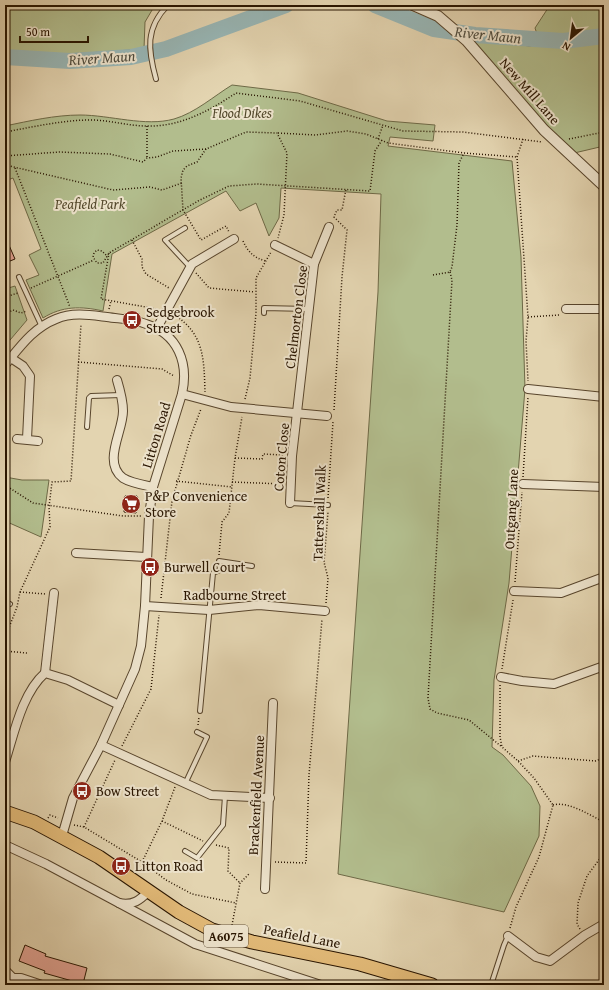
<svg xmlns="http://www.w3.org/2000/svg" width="609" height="990" font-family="'Gentium Book Plus',serif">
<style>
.green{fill:#b2bd8d;stroke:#6e6946}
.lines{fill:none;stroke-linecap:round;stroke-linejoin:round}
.river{stroke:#98b6b5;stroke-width:16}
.building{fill:#e4a495;stroke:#291500}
.service-casing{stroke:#58452c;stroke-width:6}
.minor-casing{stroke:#58452c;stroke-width:10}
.tertiary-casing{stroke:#58452c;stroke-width:12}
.primary-casing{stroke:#291500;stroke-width:15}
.path{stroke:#291500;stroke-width:1.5;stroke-dasharray:1 2;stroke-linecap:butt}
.service{stroke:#ede3cc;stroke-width:4}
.minor{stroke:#ede3cc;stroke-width:8}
.tertiary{stroke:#ede3cc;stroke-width:10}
.primary{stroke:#e2ba78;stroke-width:13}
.labels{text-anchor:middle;stroke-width:4;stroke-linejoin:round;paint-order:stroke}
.shield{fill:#ede3cc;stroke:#64533d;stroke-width:1}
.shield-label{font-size:13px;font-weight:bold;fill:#291500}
.street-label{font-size:14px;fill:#291500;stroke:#ede3cc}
.park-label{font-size:14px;font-style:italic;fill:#52472a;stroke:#ede3cc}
.poi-label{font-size:14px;fill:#291500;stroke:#ede3cc;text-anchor:start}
.water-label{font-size:15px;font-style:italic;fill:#504d3f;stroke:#ede3cc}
</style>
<rect width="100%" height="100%" fill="#e3d4b0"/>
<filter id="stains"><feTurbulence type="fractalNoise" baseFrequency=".005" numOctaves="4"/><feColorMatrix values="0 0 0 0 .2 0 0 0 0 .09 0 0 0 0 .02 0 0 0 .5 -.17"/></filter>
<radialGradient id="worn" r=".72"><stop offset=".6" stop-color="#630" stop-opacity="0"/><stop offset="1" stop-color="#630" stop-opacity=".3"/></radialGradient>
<g class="green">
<polygon points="5,5 155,5 145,22 144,49 73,54 5,52"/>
<polygon points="550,5 604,5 604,34 540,43 535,28"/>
<polygon points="467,37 529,46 604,38 604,146 570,154"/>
<path d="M232,85L298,93L387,121L435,125L433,141L390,137L388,146L512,161L521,257L525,389L509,583L494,680L492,747L503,755L531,786L540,806L539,836L504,912L338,874L378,292L381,194L281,188L279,218L269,236L256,203L240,211L226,191L112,254L103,311C81,306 62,306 43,318L26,280L39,275L29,255L41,249L13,178L5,181V126C29,121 55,115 80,115C110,115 145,127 174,119C195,113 214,96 232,85Z"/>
<polygon points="15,286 27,320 5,346 5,289"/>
<polygon points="5,477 22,480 49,480 41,537 5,521"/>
</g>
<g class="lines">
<g class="river">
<polyline points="375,5 434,29 475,35 563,41 604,36"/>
<polyline points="5,57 70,61 131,57 166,49 286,5"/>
</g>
</g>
<g class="building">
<polygon points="5,236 15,259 5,263"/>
<polygon points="125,496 137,496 136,513 124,512"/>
<polygon points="25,945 46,954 45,956 87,968 83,984 44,973 45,971 19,961"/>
</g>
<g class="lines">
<defs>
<g id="service">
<path d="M156,79C148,50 145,28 168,5"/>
<polyline points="185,228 165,240 190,267"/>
<polyline points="19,277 42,327"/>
<polyline points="264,313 264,308 308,309"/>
<polyline points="87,427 89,398 91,396 121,395"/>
<polyline points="290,503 328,505"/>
<polyline points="5,602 10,604"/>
<polyline points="200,711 213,573 220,570 219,561 252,566"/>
<polyline points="185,784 207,737 197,732"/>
<polyline points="185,851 197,858 223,825 225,796"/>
<polyline points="491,985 504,945 508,936"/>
</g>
<g id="minor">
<polyline points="275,245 314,264"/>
<polyline points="566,309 604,309"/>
<polyline points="157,328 192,264 234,239"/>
<polyline points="11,358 23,366 30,376 27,439"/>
<path d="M5,365C20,347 33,328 56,319C73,312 90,315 107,317C120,319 134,319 146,324C178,334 189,363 182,394L153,487L149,516L145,606L141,646L135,669L101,745L73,798L62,836"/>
<path d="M117,380C120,390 123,400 123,411C123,432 102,462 123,478C131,483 144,485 153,487"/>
<polyline points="528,389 604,397"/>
<polyline points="182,394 231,407 327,416"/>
<polyline points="17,439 38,441"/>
<polyline points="523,484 604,487"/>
<polyline points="290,503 292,456 314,264 329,227"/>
<polyline points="76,553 146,557"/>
<polyline points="514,591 561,593 604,577"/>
<polyline points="145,606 209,610 259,605 325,611"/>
<polyline points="45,673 54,593"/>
<polyline points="501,677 522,681 554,684 604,666"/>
<polyline points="101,745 211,795 270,798"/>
<path d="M5,762C14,734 22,693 45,673L68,680L119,705"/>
<path d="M5,845L46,864L119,903C133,906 140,900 149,891"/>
<polyline points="265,889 273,703"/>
<polyline points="119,903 195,944 321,985"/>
<polyline points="508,936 536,957 550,961 585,935 604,924"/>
<polyline points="5,970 13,978 21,978 42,985"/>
</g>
<polyline id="tertiary" points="413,5 438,16 467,41 544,130 604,186"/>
<polyline id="primary" points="5,812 34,822 99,857 179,912 212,930 252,942 360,964 432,985"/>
</defs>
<use href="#service" class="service-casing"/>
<use href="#minor" class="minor-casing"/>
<use href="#tertiary" class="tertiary-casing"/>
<use href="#primary" class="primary-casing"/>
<g class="path">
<polyline points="147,126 147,158"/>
<path d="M5,132C32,127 59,121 86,120C106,119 127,126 147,126C180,127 209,111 236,93L300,101L403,131L463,132L542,142"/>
<polyline points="278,133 315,135 347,131 366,134 388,143 464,153 517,157"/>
<polyline points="378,139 383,125"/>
<polyline points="523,139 517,157 528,317 526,341 528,381"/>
<polyline points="569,139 604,132"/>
<polyline points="206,149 197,162 187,166 183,170 181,178 183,210 201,240 226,226 229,232"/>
<polyline points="5,156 59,152 110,154 143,162 147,158 157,157 173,151 206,149 246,132 277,133 287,153 284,215 278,238"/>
<polyline points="5,165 113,190 150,187 162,190 182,183"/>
<polyline points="15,168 70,307"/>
<polyline points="132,240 142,259 142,267 146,274 169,288"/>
<path d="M243,241C248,252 254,258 266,261"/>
<polyline points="109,253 101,299 157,309"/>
<polyline points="106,255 102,251 97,250 94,253 93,257 97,263 103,263 109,253 198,201 229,186 257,184 370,191 375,151 382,140"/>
<polyline points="450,272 452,280 428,698 430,709 437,713 469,720 502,747"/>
<polyline points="196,273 209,288 255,292"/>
<polyline points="433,275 450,272 452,267 457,225 459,163 464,153"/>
<polyline points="31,288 94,260"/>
<polyline points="5,297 18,293"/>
<polyline points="109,309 111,301"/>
<polyline points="5,314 13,310 21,313 27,311"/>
<path d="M174,315C204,333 204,359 205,392"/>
<polyline points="528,317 559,315"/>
<polyline points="78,362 162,369 174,376"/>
<polyline points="245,399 250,378 256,313 256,278 271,252"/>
<polyline points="334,410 342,277 347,230 334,217 337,210 342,210 346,189"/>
<polyline points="235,458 262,459 263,454 283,455"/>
<polyline points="523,477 528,397"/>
<polyline points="176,481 232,487"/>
<polyline points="232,482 282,484"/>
<polyline points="5,485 33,503 123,516 141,516"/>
<polyline points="328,498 333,422"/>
<polyline points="157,517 169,517"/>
<polyline points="219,555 222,522 229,513 235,458 242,417"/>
<polyline points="515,582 522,492"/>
<polyline points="20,592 46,594"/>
<polyline points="161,598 172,501 191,435 201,409"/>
<polyline points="326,603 328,578 324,562 328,512"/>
<polyline points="5,638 17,607 20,592 50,527 49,507 52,482 71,481 81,324"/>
<polyline points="5,651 27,653"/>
<polyline points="502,669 513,600"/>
<polyline points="500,685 500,737 502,747 518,761 534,778 553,805"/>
<polyline points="198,725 199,717"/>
<polyline points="122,746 151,689 159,615"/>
<polyline points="518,761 533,756 595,761 604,758"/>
<path d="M553,805C569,801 589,815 604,822"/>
<polyline points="48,818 50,815 58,818"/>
<polyline points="162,821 203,841"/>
<polyline points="74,825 84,827 142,862 166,880 192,894 236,903"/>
<polyline points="84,827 115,760"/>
<polyline points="216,845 229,848 228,871 240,883"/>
<polyline points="142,862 162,821 175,787"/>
<polyline points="275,862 306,863 309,775 322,619"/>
<polyline points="232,925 240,883 249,874"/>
<polyline points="510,928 516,907 539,857 553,805"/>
<polyline points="580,929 577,924 578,903 587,876 604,853"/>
</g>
<use href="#service" class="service"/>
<use href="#minor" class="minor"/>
<use href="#tertiary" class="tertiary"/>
<use href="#primary" class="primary"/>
</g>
<defs>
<symbol id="bus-disc" viewBox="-11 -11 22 22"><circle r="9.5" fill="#8f2418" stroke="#ede3cc"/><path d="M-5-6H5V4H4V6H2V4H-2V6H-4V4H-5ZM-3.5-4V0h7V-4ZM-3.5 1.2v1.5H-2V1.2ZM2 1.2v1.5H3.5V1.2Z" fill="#fff"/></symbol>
<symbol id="supermarket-disc" viewBox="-11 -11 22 22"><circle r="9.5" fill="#8f2418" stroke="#ede3cc"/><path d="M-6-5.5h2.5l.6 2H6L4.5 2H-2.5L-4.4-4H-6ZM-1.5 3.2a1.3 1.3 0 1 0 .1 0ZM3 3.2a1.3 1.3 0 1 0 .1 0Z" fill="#fff"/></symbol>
</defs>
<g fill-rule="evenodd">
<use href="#bus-disc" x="121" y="309" width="22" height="22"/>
<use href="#supermarket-disc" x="120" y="493" width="22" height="22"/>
<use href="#bus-disc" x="139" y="556" width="22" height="22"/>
<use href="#bus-disc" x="71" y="780" width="22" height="22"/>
<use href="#bus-disc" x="110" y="855" width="22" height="22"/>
</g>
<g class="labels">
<rect class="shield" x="204" y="925" width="44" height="22" rx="3"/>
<g class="shield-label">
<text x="226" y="941">A6075</text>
</g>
<g class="street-label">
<text transform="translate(530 91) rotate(49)" y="5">New Mill Lane</text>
<text transform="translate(296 317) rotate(-83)" y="5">Chelmorton Close</text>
<text transform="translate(156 435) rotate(-73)" y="5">Litton Road</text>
<text transform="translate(281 457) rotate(-85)" y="5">Coton Close</text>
<text transform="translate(511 509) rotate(-87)" y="5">Outgang Lane</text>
<text transform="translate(319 513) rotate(-88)" y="5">Tattershall Walk</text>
<text x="235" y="600">Radbourne Street</text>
<text transform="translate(256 795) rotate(-87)" y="5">Brackenfield Avenue</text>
<text transform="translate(302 936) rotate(11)" y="5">Peafield Lane</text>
</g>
<g class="park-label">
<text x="242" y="118">Flood Dikes</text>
<text x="90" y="209">Peafield Park</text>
</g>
<g class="poi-label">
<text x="146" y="317">Sedgebrook<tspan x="146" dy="16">Street</tspan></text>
<text x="145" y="501">P&amp;P Convenience<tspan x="145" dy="16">Store</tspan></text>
<text x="164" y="572">Burwell Court</text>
<text x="96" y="796">Bow Street</text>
<text x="135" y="871">Litton Road</text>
</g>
<g class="water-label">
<text transform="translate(488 35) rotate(6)" y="5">River Maun</text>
<text transform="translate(102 58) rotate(-4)" y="5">River Maun</text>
</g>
</g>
<rect width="609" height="990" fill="none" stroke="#e3d4b0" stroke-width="20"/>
<rect x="6" y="6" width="597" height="978" fill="none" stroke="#291500" stroke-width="2"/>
<rect x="10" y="10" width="589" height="970" fill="none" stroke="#291500"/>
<g transform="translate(571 38) rotate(209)" stroke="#ede3cc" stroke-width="3" paint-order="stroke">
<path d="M0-3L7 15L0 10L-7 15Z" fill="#291500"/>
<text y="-6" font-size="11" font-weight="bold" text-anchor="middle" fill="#291500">N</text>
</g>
<path d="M20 36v6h68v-6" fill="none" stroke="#291500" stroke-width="2"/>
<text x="26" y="36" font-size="12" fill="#291500" stroke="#ede3cc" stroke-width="3" paint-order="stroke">50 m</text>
<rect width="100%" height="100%" filter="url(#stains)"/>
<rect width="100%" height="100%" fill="url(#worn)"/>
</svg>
